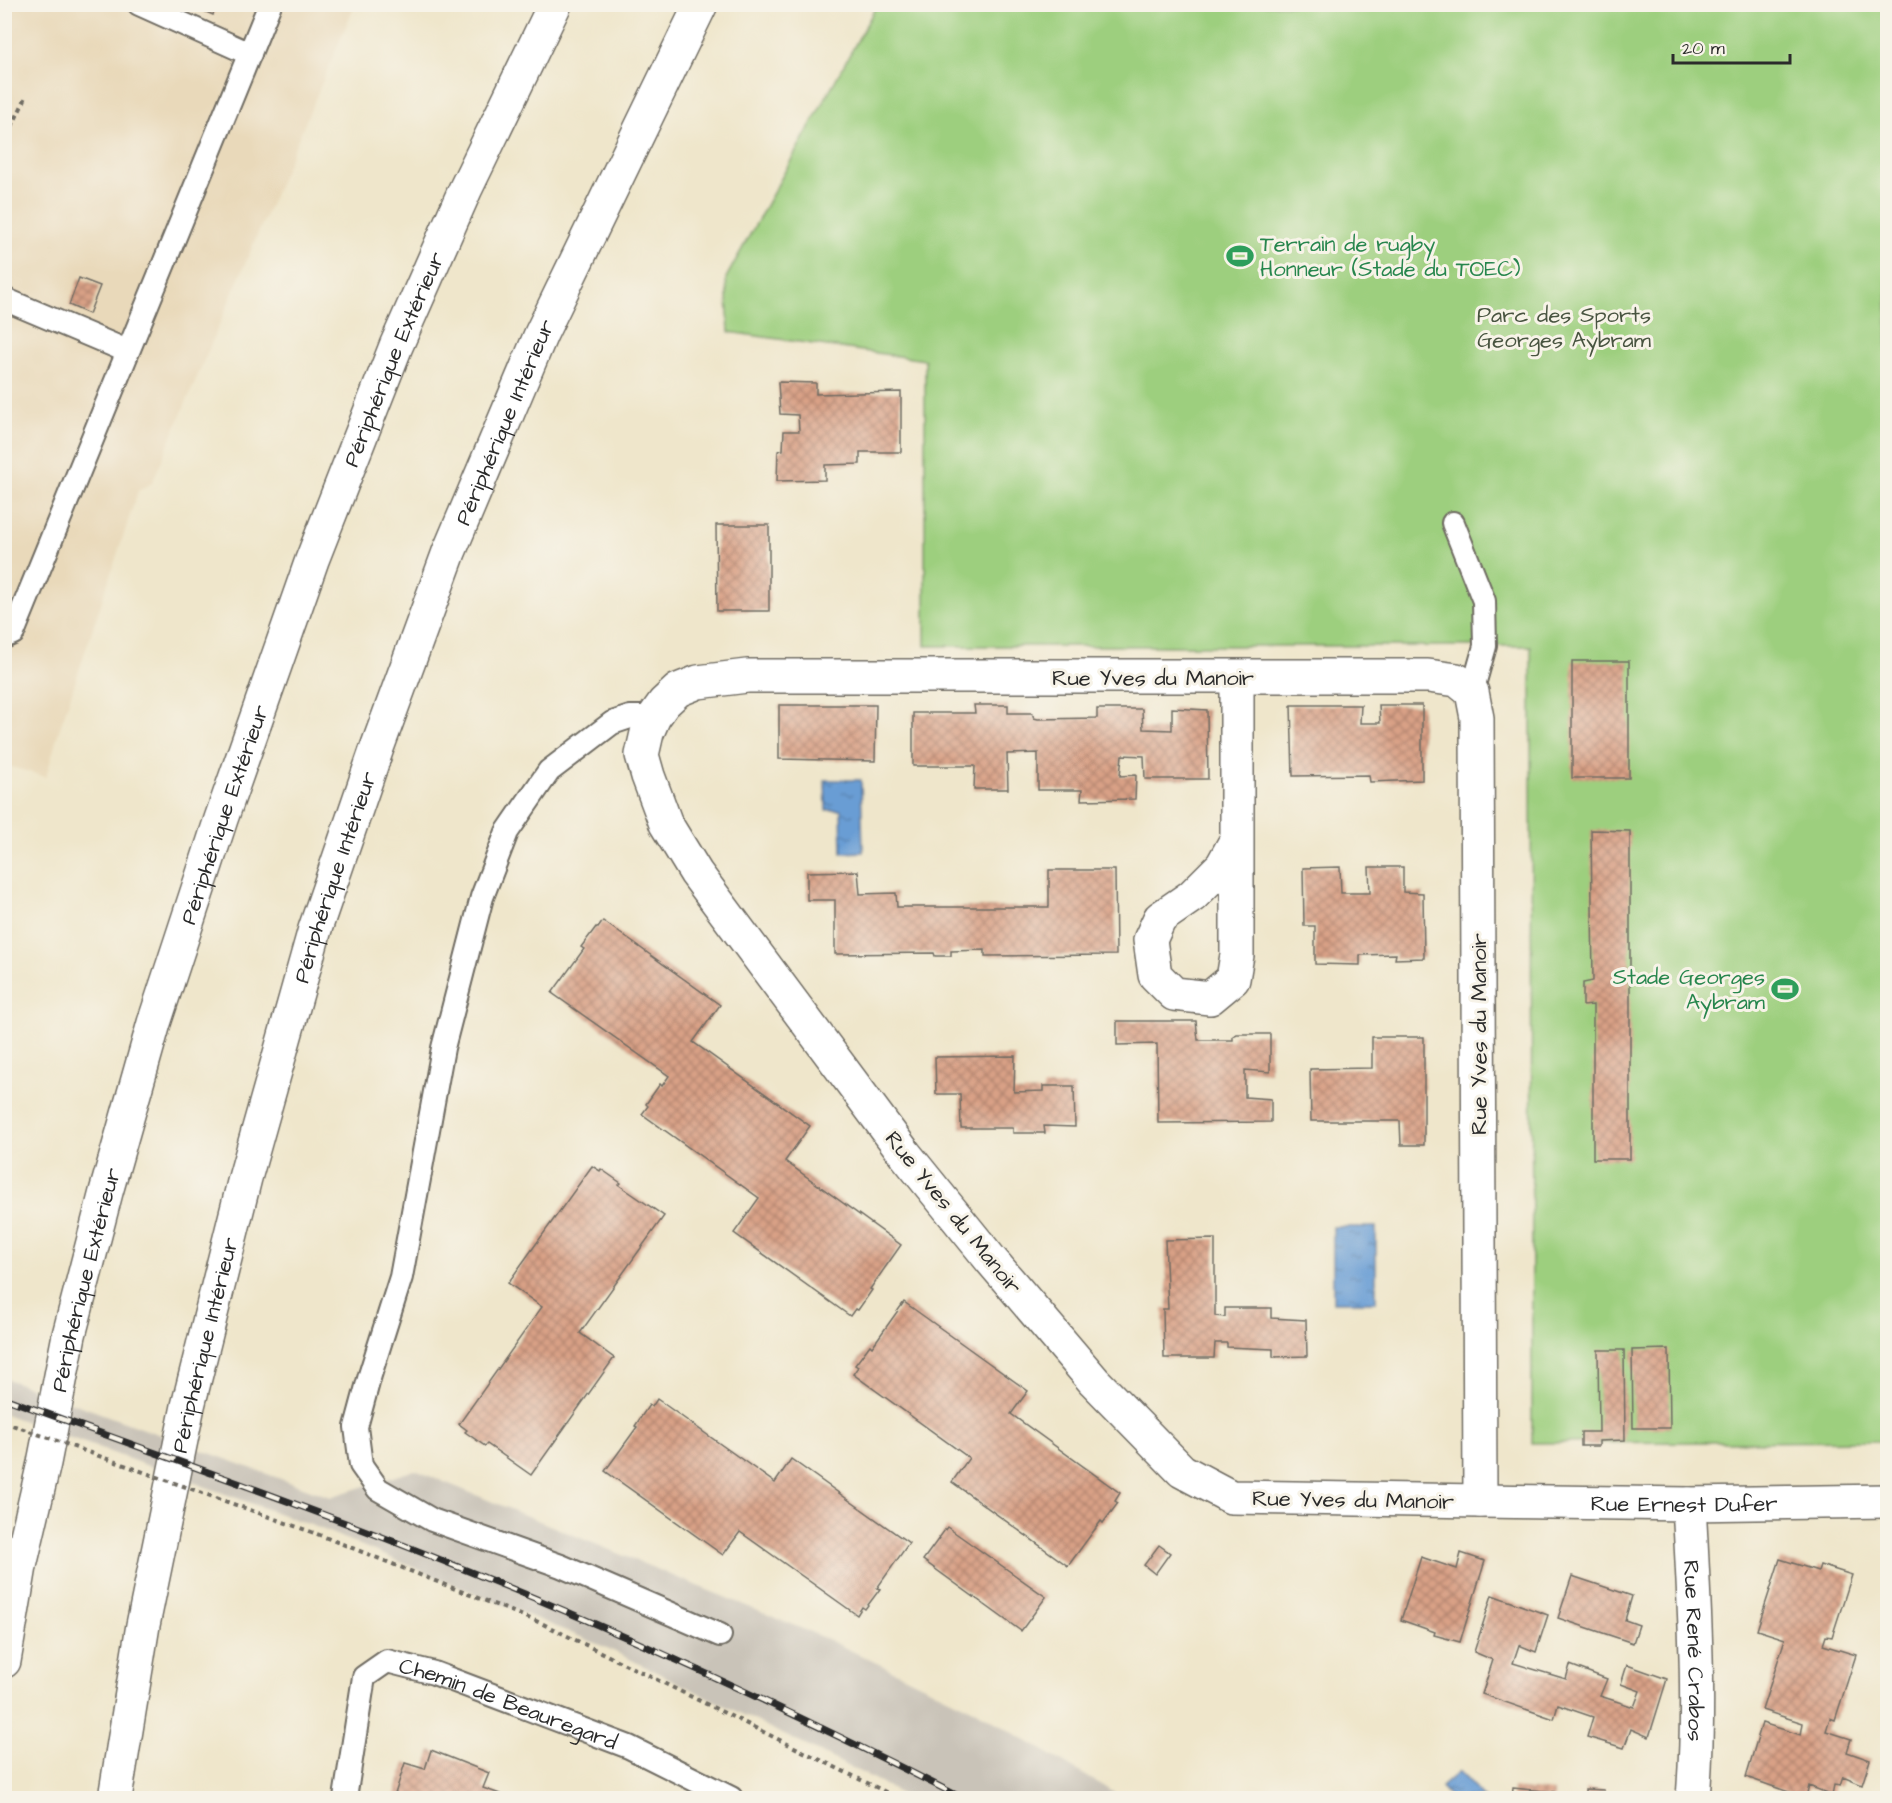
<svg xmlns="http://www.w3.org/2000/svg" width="1892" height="1803" font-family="'Architects Daughter',sans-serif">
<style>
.built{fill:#e9d9ba}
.railway{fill:#c9c3b8}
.green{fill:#9dcf7e;stroke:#647d54;stroke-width:1.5}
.water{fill:url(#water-ripples);stroke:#4a6480;stroke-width:1.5}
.building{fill:url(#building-cross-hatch)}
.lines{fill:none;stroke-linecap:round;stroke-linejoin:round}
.lane-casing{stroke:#706c63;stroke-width:26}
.street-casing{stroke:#706c63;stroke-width:36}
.highway-casing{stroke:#706c63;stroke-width:36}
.path{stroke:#706c63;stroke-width:4;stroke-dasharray:4.5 4.5;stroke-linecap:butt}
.lane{stroke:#fff;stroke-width:22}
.street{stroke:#fff;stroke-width:33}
.highway{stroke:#fff;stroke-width:33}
.rail-casing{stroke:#2b2b2b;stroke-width:7}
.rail{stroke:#f7f3e8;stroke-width:4.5;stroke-dasharray:14;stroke-linecap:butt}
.path-bridge{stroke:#706c63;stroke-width:4;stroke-dasharray:4.5 4.5;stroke-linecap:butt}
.labels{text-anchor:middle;stroke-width:6;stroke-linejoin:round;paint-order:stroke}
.leisure-label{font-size:22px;fill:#27864d;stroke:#f7f3e8;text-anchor:start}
.park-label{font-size:22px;fill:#485440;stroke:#f7f3e8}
.street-label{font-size:22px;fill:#2b2b2b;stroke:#f7f3e8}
</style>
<defs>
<pattern id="water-ripples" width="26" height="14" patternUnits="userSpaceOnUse" patternTransform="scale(1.5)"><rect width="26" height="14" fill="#699dd4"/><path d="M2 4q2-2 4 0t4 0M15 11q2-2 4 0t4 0" fill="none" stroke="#5780ac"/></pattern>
<pattern id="building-cross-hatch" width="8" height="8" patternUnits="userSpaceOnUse" patternTransform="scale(1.5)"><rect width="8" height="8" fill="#d9a186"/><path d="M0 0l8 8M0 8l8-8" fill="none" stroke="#b0836e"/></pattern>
</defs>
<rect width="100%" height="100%" fill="#f7f3e8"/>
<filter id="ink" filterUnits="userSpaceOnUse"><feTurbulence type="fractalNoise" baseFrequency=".0167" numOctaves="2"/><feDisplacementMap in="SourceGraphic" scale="12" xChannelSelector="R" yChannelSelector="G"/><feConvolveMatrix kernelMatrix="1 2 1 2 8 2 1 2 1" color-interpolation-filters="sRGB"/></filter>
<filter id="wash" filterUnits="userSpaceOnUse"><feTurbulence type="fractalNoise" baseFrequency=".008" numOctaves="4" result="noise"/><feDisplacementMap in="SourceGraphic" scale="24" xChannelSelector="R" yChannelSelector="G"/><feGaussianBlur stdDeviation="1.35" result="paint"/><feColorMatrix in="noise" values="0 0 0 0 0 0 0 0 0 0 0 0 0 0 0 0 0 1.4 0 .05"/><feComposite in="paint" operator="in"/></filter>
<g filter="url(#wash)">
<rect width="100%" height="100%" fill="#efe6cb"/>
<polygon class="built" points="4,5 355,5 152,483 138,491 58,734 46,777 5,765"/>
<polygon class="railway" points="4,1378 330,1497 415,1470 827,1639 980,1713 1123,1798 908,1798 868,1776 607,1648 319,1528 5,1414"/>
<polygon class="green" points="877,5 1887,5 1887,1441 1532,1443 1531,646 925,646 925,360 729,332 726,278"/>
<g class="water">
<polygon points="825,780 861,780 863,852 842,853 841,810 826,810"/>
<rect x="1333" y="1227" width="43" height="75"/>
<polygon points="1459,1771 1484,1798 1451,1798 1441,1787"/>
</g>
<g id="blocks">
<g class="building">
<polygon points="188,4 217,4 213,15"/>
<polygon points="79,278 100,286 89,314 69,305"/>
<polygon points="778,382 816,383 816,394 901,392 901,452 860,452 860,464 825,465 825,480 777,481 778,451 783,450 784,431 799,431 798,415 780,414"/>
<polygon points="716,525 769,525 769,611 717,611"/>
<rect x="1572" y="661" width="57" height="117"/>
<polygon points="779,705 876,705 875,761 779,759"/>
<polygon points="974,705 1008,705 1008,713 1032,713 1034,718 1038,719 1097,718 1097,709 1142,709 1143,729 1172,730 1172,708 1207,710 1208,779 1145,779 1144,756 1122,755 1120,776 1136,775 1135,799 1081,800 1082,790 1038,790 1038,753 1007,754 1008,789 974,789 975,766 913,766 913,713 975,713"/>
<polygon points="1291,705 1361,705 1360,723 1380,723 1379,705 1422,705 1422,780 1370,782 1369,775 1293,776"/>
<polygon points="1591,830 1630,831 1630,1159 1593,1159 1593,1005 1583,1006 1583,983 1593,981"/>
<polygon points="1340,867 1341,893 1370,893 1369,867 1403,867 1403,892 1423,893 1424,958 1395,959 1396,954 1360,955 1360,965 1315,964 1315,926 1304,926 1303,868"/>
<polygon points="1049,870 1115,870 1116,955 985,956 985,950 951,951 951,956 935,956 934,953 835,954 835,900 807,900 807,872 858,871 860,894 896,893 897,907 1049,907"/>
<polygon points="603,921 720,1005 693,1042 810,1126 785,1161 901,1245 870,1289 872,1290 858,1310 855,1309 850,1316 734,1233 759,1198 642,1114 648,1106 646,1104 660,1084 662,1086 669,1076 552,993 584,949 581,947 596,927 598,928"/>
<polygon points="1117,1021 1196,1021 1198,1040 1233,1040 1233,1036 1237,1034 1270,1034 1270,1072 1245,1070 1245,1097 1271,1099 1271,1122 1158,1123 1157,1044 1117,1045"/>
<polygon points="1372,1037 1424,1037 1424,1145 1401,1145 1400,1121 1311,1121 1310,1069 1372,1068"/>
<polygon points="1015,1056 1014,1092 1043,1091 1043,1086 1074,1086 1075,1127 1044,1126 1045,1133 1013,1133 1013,1128 961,1128 960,1094 936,1094 935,1057"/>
<polygon points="592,1166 600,1171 601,1169 621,1183 619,1185 664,1216 580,1333 614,1358 531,1475 487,1444 485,1446 465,1432 467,1430 459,1424 542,1307 508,1283"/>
<polygon points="1215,1239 1215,1316 1225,1317 1225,1308 1271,1308 1271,1318 1306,1320 1307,1356 1273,1357 1273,1349 1227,1347 1227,1343 1215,1343 1214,1358 1164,1358 1163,1309 1168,1309 1165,1240"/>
<polygon points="904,1302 1028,1391 1011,1414 1120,1493 1115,1501 1118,1503 1103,1523 1101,1521 1068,1566 952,1482 969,1458 853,1374 858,1367 855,1365 870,1345 872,1347"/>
<polygon points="1669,1349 1670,1428 1633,1428 1632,1350"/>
<polygon points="1598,1350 1624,1350 1625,1440 1599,1441 1599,1446 1581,1446 1581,1432 1599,1432"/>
<polygon points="657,1399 775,1483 791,1459 909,1543 877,1588 880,1589 865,1609 862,1607 857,1615 740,1532 723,1555 605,1471 637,1427 635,1426 649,1405 652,1407"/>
<polygon points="947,1527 1046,1597 1021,1631 923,1560"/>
<polygon points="1159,1545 1170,1553 1155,1574 1144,1565"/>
<polygon points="1461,1553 1485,1561 1460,1642 1434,1635 1435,1632 1401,1620 1421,1557 1457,1569"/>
<polygon points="1780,1559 1818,1571 1820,1565 1852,1575 1832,1637 1826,1636 1823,1645 1856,1655 1835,1720 1830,1718 1826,1731 1851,1739 1847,1752 1870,1760 1862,1785 1843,1777 1840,1786 1834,1785 1832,1795 1809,1786 1806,1798 1746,1777 1762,1723 1801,1735 1803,1723 1762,1710 1785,1639 1757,1630"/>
<polygon points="1572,1576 1632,1596 1625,1620 1639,1625 1633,1643 1558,1618"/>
<polygon points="1492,1595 1548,1615 1536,1652 1519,1645 1513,1663 1566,1679 1570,1665 1607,1679 1600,1696 1634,1707 1640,1691 1621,1684 1627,1665 1667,1679 1649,1737 1631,1729 1624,1748 1587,1737 1593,1717 1558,1705 1554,1719 1482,1694 1493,1660 1474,1652"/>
<polygon points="431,1750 489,1773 483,1788 500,1794 499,1798 394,1797 405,1763 425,1769"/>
<polygon points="1513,1788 1554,1792 1554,1798 1512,1798"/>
<polygon points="1585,1789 1604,1790 1603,1798 1585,1798"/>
</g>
</g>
</g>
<g filter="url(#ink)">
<use href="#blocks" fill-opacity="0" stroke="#706c63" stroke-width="1.5"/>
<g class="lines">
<defs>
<g id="lane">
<polyline points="139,4 250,54"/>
<polyline points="4,299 127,351"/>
<polyline points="1453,523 1484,601 1485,646 1472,692"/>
<polyline points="4,637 13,633 270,4"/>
<polyline points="654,717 630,717 612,723 549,771 507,832 482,897 443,1048 401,1277 370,1375 356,1427 361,1465 378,1489 432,1520 561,1566 720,1635"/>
<path id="s1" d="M345,1798L364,1677L387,1661L434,1673L629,1747L731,1798"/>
</g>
<g id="street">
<polygon points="747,676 1428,676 1457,680 1472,692 1477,718 1480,1501 1231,1497 1182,1471 1094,1381 991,1260 905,1154 696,873 666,824 648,776 642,755 647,733 654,717 664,703 678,690 698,682"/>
<polyline points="1237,677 1237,955 1233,979 1210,998 1174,994 1155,975 1150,940 1160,918 1192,896 1222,866 1237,839"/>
<path id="s2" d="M1480,1501L1689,1504L1888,1501"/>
<path id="s3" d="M1689,1504C1694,1602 1701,1700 1693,1798"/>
</g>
<g id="highway">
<path id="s4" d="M4,1661L20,1566L44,1463L69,1335L106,1192L154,1023L221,819L312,560L396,346L465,190L555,4"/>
<path id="s5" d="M115,1798L143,1625L188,1406L245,1178L315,929L377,748L449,552L541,334L701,4"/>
</g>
</defs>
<use href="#lane" class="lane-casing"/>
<use href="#street" class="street-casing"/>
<use href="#highway" class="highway-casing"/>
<g class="path">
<polyline points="4,143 27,95"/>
<polyline points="317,1534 541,1623 898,1798"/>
</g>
<use href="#lane" class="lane"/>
<use href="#street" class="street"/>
<use href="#highway" class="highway"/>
<defs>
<path id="rail" d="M4,1398C166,1457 329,1514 488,1579C649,1644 807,1719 962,1798"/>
</defs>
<use href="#rail" class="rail-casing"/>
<use href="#rail" class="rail"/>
<polyline class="path-bridge" points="4,1422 317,1534"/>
</g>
</g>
<defs>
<symbol id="stadium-bare" viewBox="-9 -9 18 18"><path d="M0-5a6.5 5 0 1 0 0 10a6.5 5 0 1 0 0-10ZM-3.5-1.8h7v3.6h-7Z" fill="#2e9e5b" stroke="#f7f3e8" stroke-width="2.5" paint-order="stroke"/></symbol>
</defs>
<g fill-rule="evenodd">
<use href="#stadium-bare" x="1221" y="237" width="38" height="38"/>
<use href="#stadium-bare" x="1766" y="970" width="38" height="38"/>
</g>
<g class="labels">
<g class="leisure-label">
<text x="1260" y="251">Terrain de rugby<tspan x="1260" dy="25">Honneur (Stade du TOEC)</tspan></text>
<text x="1765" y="984" text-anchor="end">Stade Georges<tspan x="1765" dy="25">Aybram</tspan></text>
</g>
<g class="park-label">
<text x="1564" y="322">Parc des Sports<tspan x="1564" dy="25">Georges Aybram</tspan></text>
</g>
<g class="street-label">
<text dy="8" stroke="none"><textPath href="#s4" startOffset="1362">Périphérique Extérieur</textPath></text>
<text dy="8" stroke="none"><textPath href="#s5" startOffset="1434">Périphérique Intérieur</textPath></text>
<text x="1153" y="685">Rue Yves du Manoir</text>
<text dy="8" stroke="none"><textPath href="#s4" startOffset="876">Périphérique Extérieur</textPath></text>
<text dy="8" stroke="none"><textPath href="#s5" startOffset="948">Périphérique Intérieur</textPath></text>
<text transform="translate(1478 1034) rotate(-90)" y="8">Rue Yves du Manoir</text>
<text transform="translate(954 1212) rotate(51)" y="8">Rue Yves du Manoir</text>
<text dy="8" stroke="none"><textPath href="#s4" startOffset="390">Périphérique Extérieur</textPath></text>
<text dy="8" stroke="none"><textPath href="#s5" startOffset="462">Périphérique Intérieur</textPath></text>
<text transform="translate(1353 1499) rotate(1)" y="8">Rue Yves du Manoir</text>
<text dy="8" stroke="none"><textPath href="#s2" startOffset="204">Rue Ernest Dufer</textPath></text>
<text dy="8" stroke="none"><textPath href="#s3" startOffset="147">Rue René Crabos</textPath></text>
<text dy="8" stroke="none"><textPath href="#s1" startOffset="279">Chemin de Beauregard</textPath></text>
</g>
</g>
<rect width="1892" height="1803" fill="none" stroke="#f7f3e8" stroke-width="24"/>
<path d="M1673 54v9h117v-9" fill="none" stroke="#2b2b2b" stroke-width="3"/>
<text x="1682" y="54" font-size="18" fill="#2b2b2b" stroke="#f7f3e8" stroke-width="4.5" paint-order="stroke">20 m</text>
</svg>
